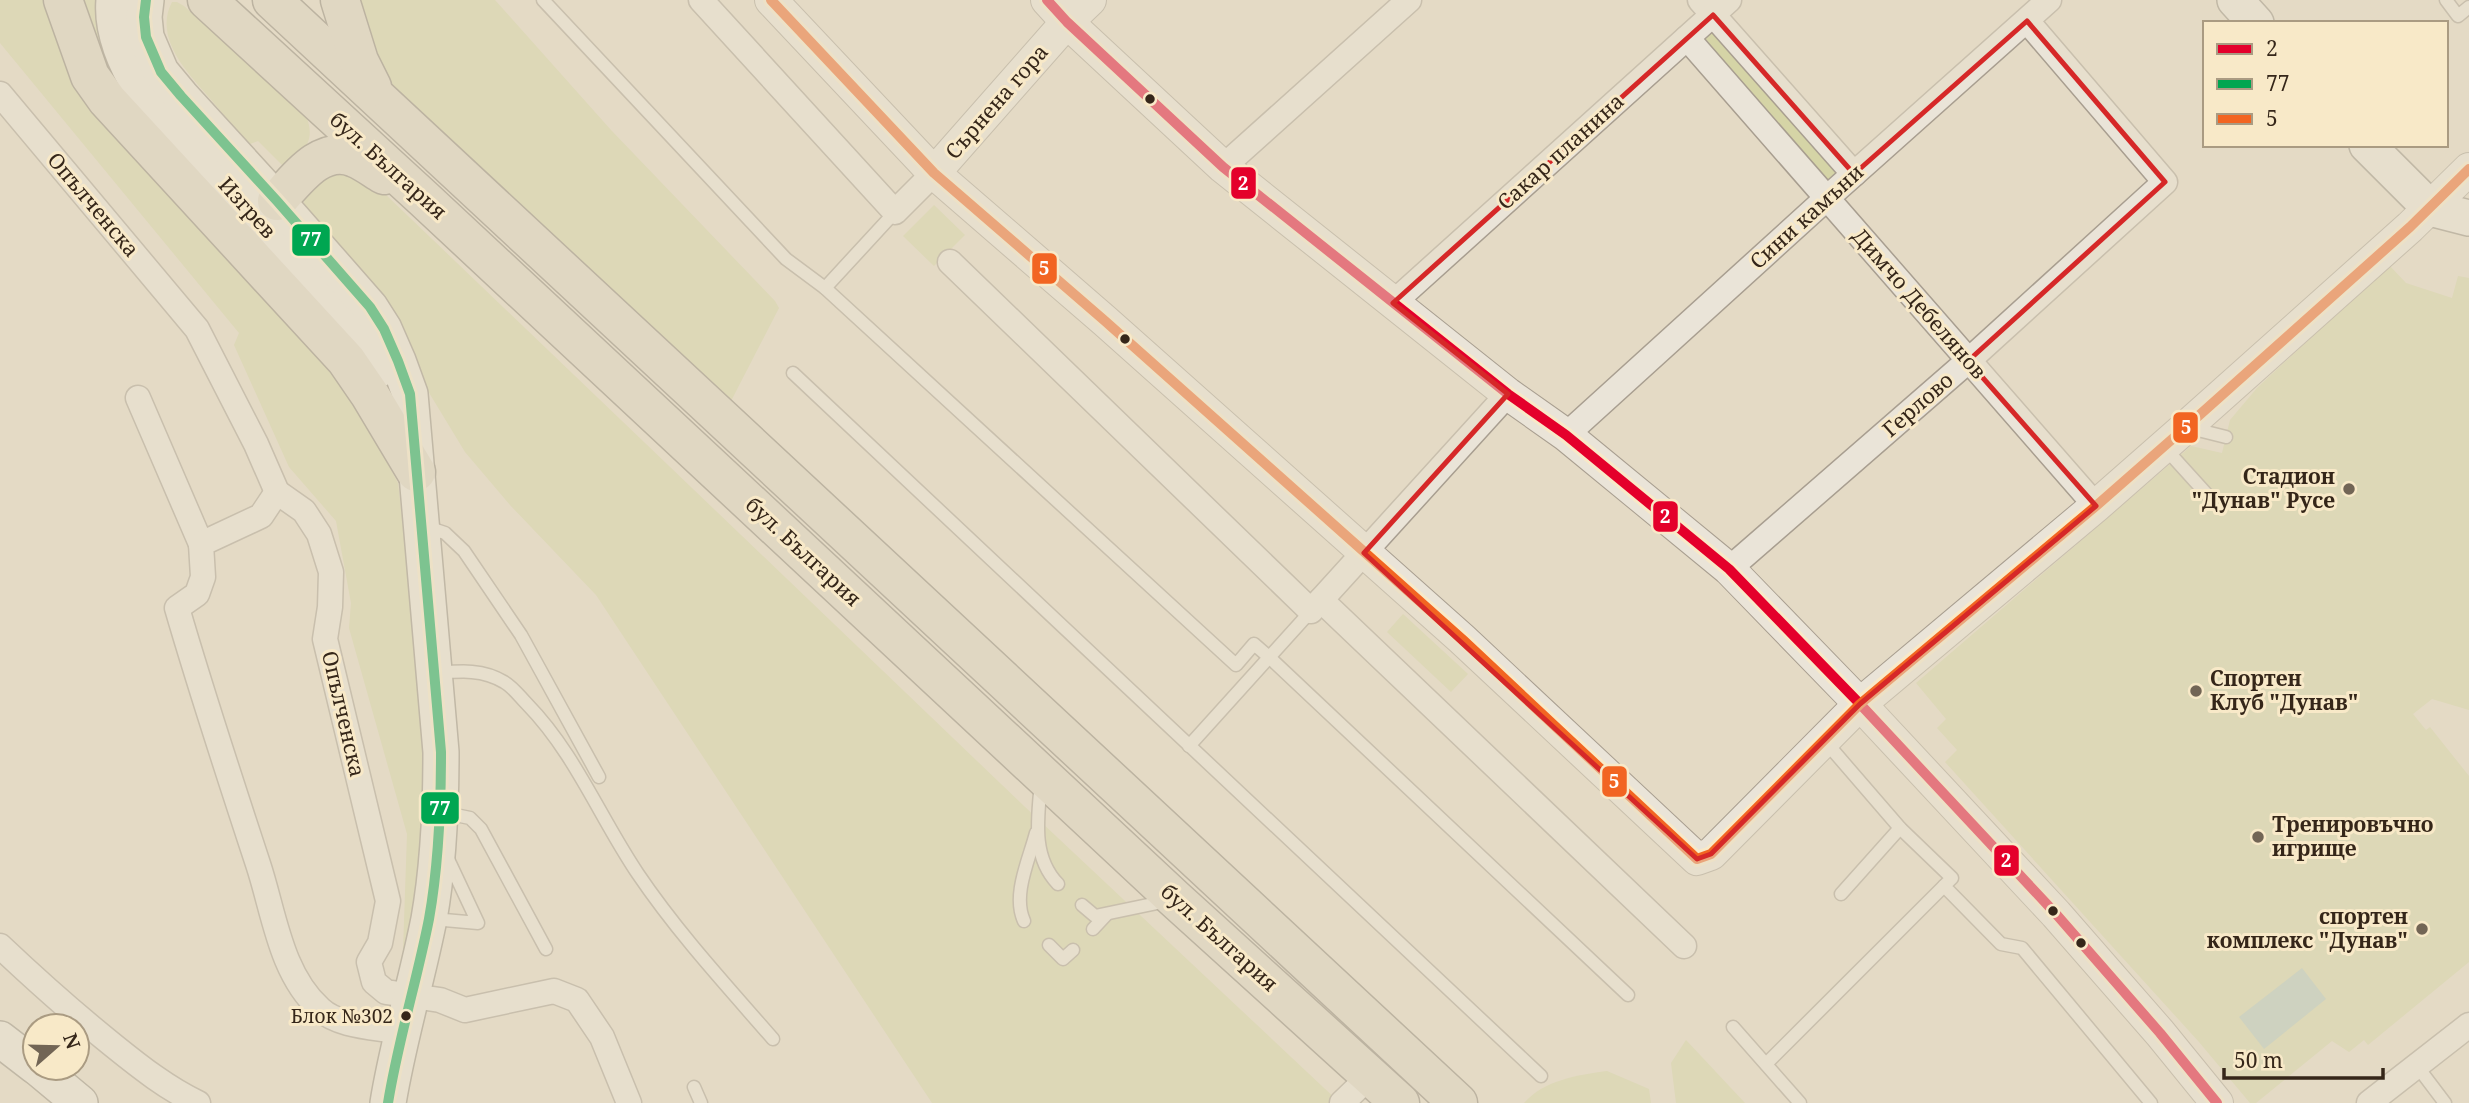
<svg xmlns="http://www.w3.org/2000/svg" width="2469" height="1103" font-family="'Noto Serif',serif">
<style>
.green{fill:#d5d4a6}
.water{fill:#b3c8ba}
.lines{fill:none;stroke-linecap:round;stroke-linejoin:round}
.service-casing{stroke:#a89e90;stroke-width:15}
.minor-casing{stroke:#a89e90;stroke-width:27}
.tertiary-casing{stroke:#a89e90;stroke-width:34}
.secondary-casing{stroke:#978e80;stroke-width:38}
.trunk-casing{stroke:#8d8476;stroke-width:41}
.service{stroke:#eae4d8;stroke-width:12}
.minor{stroke:#eae4d8;stroke-width:24}
.tertiary{stroke:#eae4d8;stroke-width:32}
.secondary{stroke:#eae4d8;stroke-width:35}
.trunk{stroke:#dcd2bf;stroke-width:38}
.bus-1-casing{stroke:#f8e9c8;stroke-width:16}
.bus-2-casing{stroke:#f8e9c8;stroke-width:16}
.bus-3-casing{stroke:#f8e9c8;stroke-width:16}
.bus-1{stroke:#e4002b;stroke-width:10}
.bus-2{stroke:#00a651;stroke-width:10}
.bus-3{stroke:#f26522;stroke-width:10}
.marked{fill:none;stroke:#d62828;stroke-width:5;stroke-linejoin:round}
.bus-dot{fill:#352619;stroke:#f8e9c8;stroke-width:2.5}
.poi-dot{fill:#726555;stroke:#f8e9c8;stroke-width:2.5}
.labels{text-anchor:middle;stroke-width:6;stroke-linejoin:round;paint-order:stroke}
.bus-label{font-size:19px;fill:#352619;stroke:#f8e9c8;text-anchor:end}
.street-label{font-size:21px;fill:#352619;stroke:#f8e9c8}
.poi-label{font-size:21px;font-weight:bold;fill:#352619;stroke:#f8e9c8;text-anchor:end}
.line-badge{stroke:#f8e9c8;stroke-width:2.5}
.badge-label{font-size:19px;text-anchor:middle;font-weight:bold;fill:#fff}
</style>
<rect width="100%" height="100%" fill="#e4dac5"/>
<g class="green">
<polygon points="0,0 46,0 351,395 398,483 433,780 409,948 403,951 407,834 349,628 351,603 336,521 289,467 234,345 239,333 0,43"/>
<polygon points="75,0 105,0 112,78"/>
<polygon points="353,0 495,0 611,130 775,301 779,308 730,403 382,84"/>
<path d="M172,2H177L184,6L306,116C317,143 302,151 285,168L258,141L250,144C237,131 225,116 213,102C192,77 152,40 172,2Z"/>
<polygon points="1712,32 1841,175 1829,186 1701,40"/>
<polygon points="339,164 384,193 1024,806 1340,1103 932,1103 596,595 510,505 465,452 428,391 401,331 304,210 304,195"/>
<polygon points="934,205 965,235 934,266 903,236"/>
<polygon points="2389,265 2406,283 2452,298 2458,276 2469,278 2469,710 2432,699 2413,714 2426,730 2430,727 2469,776 2469,962 2368,1045 2364,1040 2349,1052 2332,1041 2256,1103 2250,1103 2199,1042 1945,762 1957,750 1937,728 1946,719 1916,683 2191,446 2222,453 2230,420 2257,388"/>
<polygon points="1403,614 1468,674 1451,692 1387,632"/>
<polygon points="1686,1040 1745,1103 1676,1103 1671,1063"/>
<path d="M1607,1071L1649,1089L1651,1103H1524C1544,1080 1578,1075 1607,1071Z"/>
</g>
<polygon class="water" points="2302,968 2326,999 2264,1049 2239,1017"/>
<g class="lines">
<defs>
<g id="service">
<polyline points="543,0 786,259 825,288 1236,665 1254,644 1269,657 1628,995"/>
<polyline points="2446,0 2458,16 2469,7"/>
<polyline points="825,288 895,212"/>
<polyline points="793,373 1541,1076"/>
<polyline points="2190,428 2226,437"/>
<polyline points="2164,447 2212,500"/>
<polyline points="424,526 445,533 464,551 521,635 599,777"/>
<path d="M437,673C461,671 483,669 504,682C513,687 520,697 527,704C575,753 600,818 638,874C678,933 726,985 773,1039"/>
<polyline points="1824,740 1900,828 1952,878 1944,886 2001,944 2022,948 2151,1103"/>
<polyline points="1189,746 1311,611"/>
<path d="M1041,782C1038,817 1031,856 1058,884"/>
<polyline points="441,812 470,818 481,829 546,949"/>
<polyline points="1841,894 1900,828"/>
<polyline points="1082,905 1095,916 1167,901"/>
<polyline points="433,919 478,923 447,857"/>
<path d="M1024,921C1012,895 1029,860 1036,833"/>
<polyline points="1093,929 1107,914"/>
<polyline points="1049,945 1063,959 1073,950"/>
<polyline points="1733,1027 1800,1103"/>
<polyline points="1766,1064 1944,886"/>
<polyline points="2417,1066 2445,1103"/>
<polyline points="694,1087 701,1103"/>
</g>
<g id="minor">
<polyline points="701,0 895,212 934,173"/>
<polyline points="1700,0 1854,174"/>
<polyline points="1687,38 2096,506"/>
<polyline points="0,94 197,329 256,444 277,492 304,511 319,534 331,572 330,607 325,639 388,901 380,943 369,962 374,982 386,992 440,1000 465,1010 554,991 577,1000 602,1037 629,1103"/>
<polyline points="1223,167 1409,0"/>
<polyline points="950,262 1311,611 1508,394"/>
<polyline points="1393,303 1729,0"/>
<polyline points="138,398 201,544"/>
<polyline points="1566,435 1827,198 2049,0"/>
<path d="M277,492L261,516L201,544L203,577L197,594L177,608C202,694 230,779 258,864C274,912 280,973 320,1009C339,1027 377,1027 401,1032"/>
<polyline points="1729,569 1968,361 2165,182 2027,21"/>
<polyline points="1321,600 1684,946"/>
<path d="M0,946C37,981 74,1014 114,1046C140,1067 168,1089 198,1103"/>
<polyline points="1342,1103 1370,1076"/>
<polyline points="2369,1103 2469,1025"/>
</g>
<g id="tertiary">
<polyline points="771,0 934,173 1105,321 1462,639 1697,859 1711,854 1860,704 2096,506 2186,427 2410,227 2469,169"/>
<polyline points="1047,0 1067,22 1223,167 1508,394 1566,435 1729,569 1860,704 2056,914 2160,1033 2217,1103"/>
<polyline points="934,173 1067,22 1090,0"/>
</g>
<g id="secondary">
<path d="M114,0C111,32 126,64 142,91L355,329L378,370"/>
<path d="M146,0L144,17L146,37L161,72L181,96L277,201L370,307L384,329L398,361L410,394L441,752C441,808 439,863 429,919C417,980 398,1041 388,1103"/>
<polyline points="2235,0 2256,23"/>
<polyline points="2367,145 2430,208 2469,218"/>
<polyline points="0,1039 35,1066"/>
<polyline points="38,1068 80,1103"/>
</g>
<g id="trunk">
<polyline points="63,0 90,76 107,100 346,360 370,395 416,472"/>
<polyline points="207,0 424,199 1175,899 1400,1103"/>
<polyline points="272,0 1458,1103"/>
<polyline points="340,0 359,61 372,87"/>
<path d="M277,201C296,180 322,143 355,158C365,162 374,169 384,175"/>
</g>
</defs>
<use href="#service" class="service-casing"/>
<use href="#minor" class="minor-casing"/>
<use href="#tertiary" class="tertiary-casing"/>
<use href="#secondary" class="secondary-casing"/>
<use href="#trunk" class="trunk-casing"/>
<use href="#service" class="service"/>
<use href="#minor" class="minor"/>
<use href="#tertiary" class="tertiary"/>
<use href="#secondary" class="secondary"/>
<use href="#trunk" class="trunk"/>
<defs>
<polyline id="bus-1" points="1047,0 1067,22 1223,167 1508,394 1566,435 1729,569 1860,704 2056,914 2160,1033 2217,1103"/>
<path id="bus-2" d="M146,0L144,17L146,37L161,72L181,96L277,201L370,307L384,329L398,361L410,394L441,752C441,808 439,863 429,919C417,980 398,1041 388,1103"/>
<polyline id="bus-3" points="771,0 934,173 1105,321 1462,639 1697,859 1711,854 1860,704 2096,506 2186,427 2410,227 2469,169"/>
</defs>
<use href="#bus-1" class="bus-1-casing"/>
<use href="#bus-2" class="bus-2-casing"/>
<use href="#bus-3" class="bus-3-casing"/>
<use href="#bus-1" class="bus-1"/>
<use href="#bus-2" class="bus-2"/>
<use href="#bus-3" class="bus-3"/>
</g>
<path d="M0 0H2469V1103H0ZM1713,15L1854,174L2027,21L2165,182L1968,361L2096,506L1860,704L1711,854L1697,859L1364,553L1508,394L1393,303Z" fill="#e4dac5" fill-opacity=".55" fill-rule="evenodd"/>
<path class="marked" d="M1713,15L1854,174L2027,21L2165,182L1968,361L2096,506L1860,704L1711,854L1697,859L1364,553L1508,394L1393,303Z"/>
<g class="bus-dot">
<circle cx="1150" cy="99" r="6"/>
<circle cx="1125" cy="339" r="6"/>
<circle cx="2053" cy="911" r="6"/>
<circle cx="2081" cy="943" r="6"/>
<circle cx="406" cy="1016" r="6"/>
</g>
<g class="poi-dot">
<circle cx="2349" cy="489" r="7"/>
<circle cx="2196" cy="691" r="7"/>
<circle cx="2258" cy="837" r="7"/>
<circle cx="2422" cy="929" r="7"/>
</g>
<g class="labels">
<g class="bus-label">
<text x="393" y="1023">Блок №302</text>
</g>
<g class="street-label">
<text transform="translate(997 102) rotate(-49)" y="7">Сърнена гора</text>
<text transform="translate(1561 152) rotate(-42)" y="7">Сакар планина</text>
<text transform="translate(388 166) rotate(42)" y="7">бул. България</text>
<text transform="translate(93 205) rotate(50)" y="7">Опълченска</text>
<text transform="translate(247 208) rotate(48)" y="7">Изгрев</text>
<text transform="translate(1807 217) rotate(-42)" y="7">Сини камъни</text>
<text transform="translate(1919 304) rotate(49)" y="7">Димчо Дебелянов</text>
<text transform="translate(1918 405) rotate(-41)" y="7">Герлово</text>
<text transform="translate(803 552) rotate(43)" y="7">бул. България</text>
<text transform="translate(343 714) rotate(77)" y="7">Опълченска</text>
<text transform="translate(1219 938) rotate(42)" y="7">бул. България</text>
</g>
<g class="poi-label">
<text x="2335" y="484">Стадион<tspan x="2335" dy="24">"Дунав" Русе</tspan></text>
<text x="2210" y="686" text-anchor="start">Спортен<tspan x="2210" dy="24">Клуб "Дунав"</tspan></text>
<text x="2272" y="832" text-anchor="start">Тренировъчно<tspan x="2272" dy="24">игрище</tspan></text>
<text x="2408" y="924">спортен<tspan x="2408" dy="24">комплекс "Дунав"</tspan></text>
</g>
</g>
<g class="line-badge">
<rect x="1230" y="166" width="27" height="34" rx="7" fill="#e4002b"/>
<rect x="291" y="223" width="40" height="34" rx="7" fill="#00a651"/>
<rect x="1031" y="252" width="27" height="33" rx="7" fill="#f26522"/>
<rect x="2172" y="411" width="27" height="33" rx="7" fill="#f26522"/>
<rect x="1652" y="500" width="27" height="33" rx="7" fill="#e4002b"/>
<rect x="1601" y="765" width="27" height="33" rx="7" fill="#f26522"/>
<rect x="420" y="791" width="40" height="34" rx="7" fill="#00a651"/>
<rect x="1993" y="844" width="27" height="33" rx="7" fill="#e4002b"/>
</g>
<g class="badge-label">
<text x="1243" y="190">2</text>
<text x="311" y="246">77</text>
<text x="1044" y="275">5</text>
<text x="2186" y="434">5</text>
<text x="1665" y="523">2</text>
<text x="1614" y="788">5</text>
<text x="440" y="815">77</text>
<text x="2006" y="867">2</text>
</g>
<rect x="2203" y="21" width="245" height="126" fill="#f8e9c8" stroke="#aa9b82" stroke-width="2"/>
<rect x="2217" y="44" width="35" height="10" fill="#e4002b" stroke="#aa9b82" stroke-width="2"/>
<text x="2266" y="56" font-size="21" fill="#352619">2</text>
<rect x="2217" y="79" width="35" height="10" fill="#00a651" stroke="#aa9b82" stroke-width="2"/>
<text x="2266" y="91" font-size="21" fill="#352619">77</text>
<rect x="2217" y="114" width="35" height="10" fill="#f26522" stroke="#aa9b82" stroke-width="2"/>
<text x="2266" y="126" font-size="21" fill="#352619">5</text>
<g transform="translate(56 1047) rotate(70)"><circle r="33" fill="#f8e9c8" stroke="#aa9b82" stroke-width="2"/>
<path d="M0-5L12 26L0 18L-12 26Z" fill="#726555"/>
<text y="-10" font-size="19" font-weight="bold" text-anchor="middle" fill="#352619">N</text>
</g>
<path d="M2224 1068v10h159v-10" fill="none" stroke="#352619" stroke-width="3.5"/>
<text x="2234" y="1068" font-size="21" fill="#352619" stroke="#f8e9c8" stroke-width="5" paint-order="stroke">50 m</text>
</svg>
